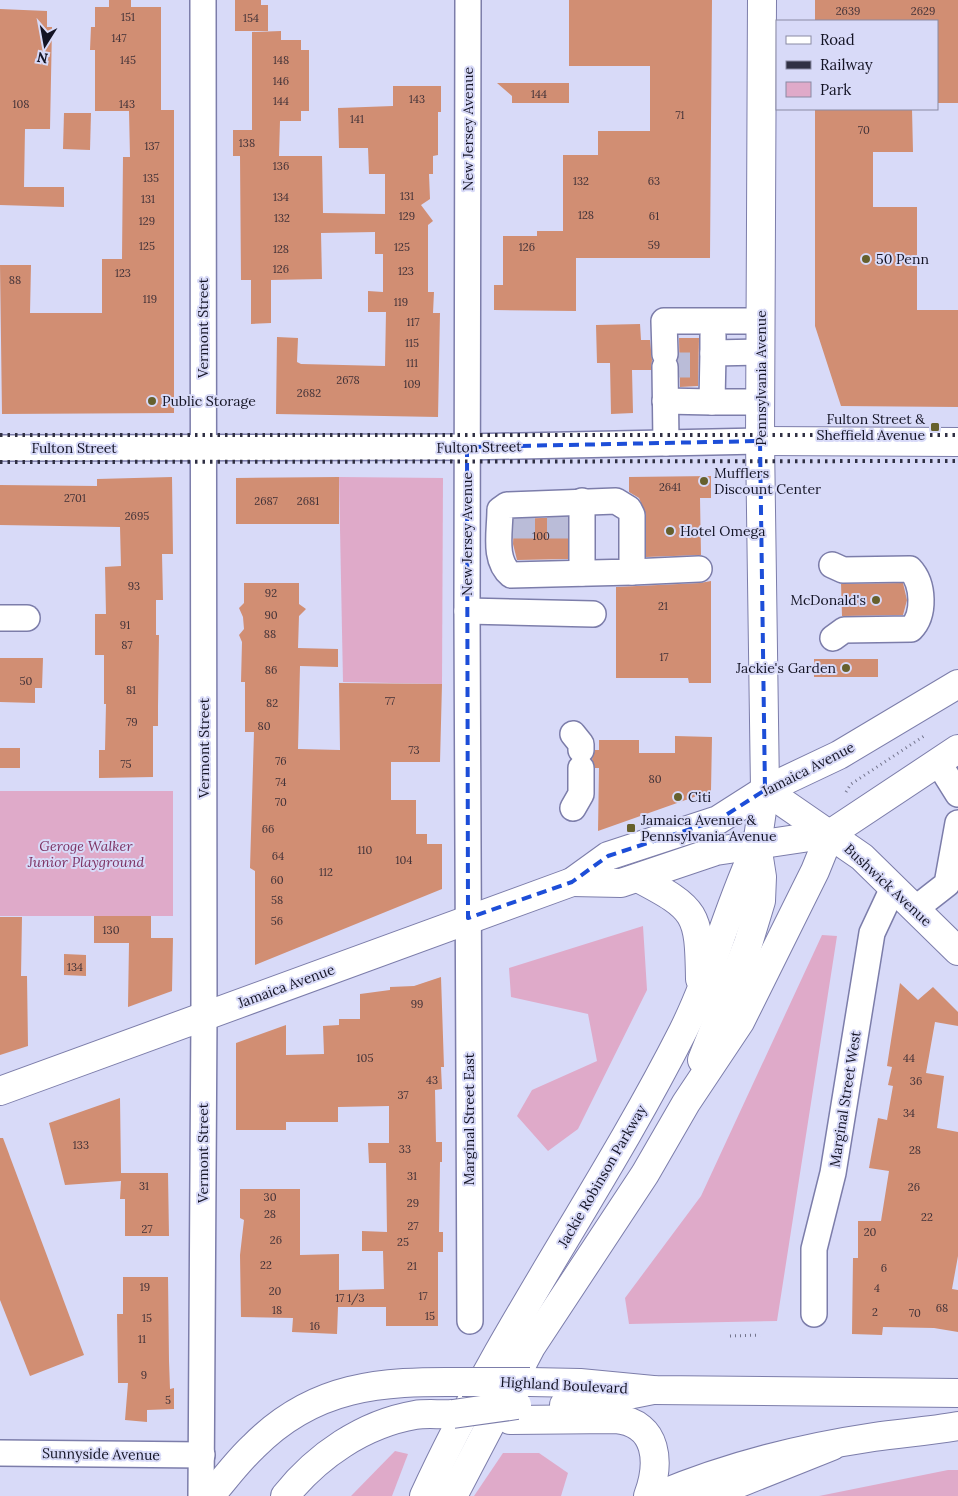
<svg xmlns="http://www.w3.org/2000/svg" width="958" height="1496" font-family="Lora,serif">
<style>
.green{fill:#dfaac9}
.building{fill:#d18e73}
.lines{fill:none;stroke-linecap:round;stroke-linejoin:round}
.minor-tunnel{stroke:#babcd8;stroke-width:25;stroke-dasharray:25 12;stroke-linecap:butt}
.minor-casing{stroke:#7c7daa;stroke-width:28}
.major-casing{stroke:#7c7daa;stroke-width:30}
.highway-casing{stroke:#7c7daa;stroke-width:30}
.path{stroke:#72738b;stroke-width:3;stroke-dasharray:1 4;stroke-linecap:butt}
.minor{stroke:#fff;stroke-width:25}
.major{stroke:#fff;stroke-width:28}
.highway{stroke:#fff;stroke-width:28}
.rail{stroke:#303043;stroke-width:4;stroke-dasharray:2.5 5;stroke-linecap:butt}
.major-bridge-casing{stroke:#7c7daa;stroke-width:30;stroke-linecap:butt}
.highway-bridge-casing{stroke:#7c7daa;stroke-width:30;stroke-linecap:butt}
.major-bridge{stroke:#fff;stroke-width:28}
.highway-bridge{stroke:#fff;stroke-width:28}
.marked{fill:none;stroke:#1d4ed8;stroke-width:4;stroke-dasharray:10 6;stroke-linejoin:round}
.poi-dot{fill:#66602d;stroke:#d8daf8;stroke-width:2}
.labels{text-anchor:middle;stroke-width:4;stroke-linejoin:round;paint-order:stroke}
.number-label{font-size:11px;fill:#423238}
.street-label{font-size:14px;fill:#131324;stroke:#d8daf8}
.poi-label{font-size:14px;fill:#131324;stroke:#d8daf8;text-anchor:start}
.park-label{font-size:14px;font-style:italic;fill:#7c3162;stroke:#d8daf8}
</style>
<rect width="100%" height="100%" fill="#d8daf8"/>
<g class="green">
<polygon points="339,477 443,478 442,684 343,682"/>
<rect x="0" y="791" width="173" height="125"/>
<polygon points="643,926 647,990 578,1129 548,1151 517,1116 532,1090 597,1061 588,1014 511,997 509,968"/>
<polygon points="822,935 837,936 777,1321 629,1324 625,1298 701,1196"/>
<polygon points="395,1451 408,1454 392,1496 351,1496"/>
<polygon points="503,1453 539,1453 568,1473 561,1496 474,1496"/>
<polygon points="948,1470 958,1470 958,1496 819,1496"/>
</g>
<g class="building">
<polygon points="109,0 131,0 131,7 161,7 161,110 174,110 174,413 2,414 0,265 31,265 30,313 102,313 102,259 122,259 123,157 130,157 129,111 95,111 95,50 90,50 91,27 95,27 95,7 109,7"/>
<polygon points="235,0 261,0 261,5 268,5 268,31 235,31"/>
<polygon points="569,0 712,0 710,258 576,258 576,311 494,310 494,285 503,285 503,236 537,236 537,231 563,231 563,155 598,155 598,131 650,131 650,66 569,66"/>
<polygon points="815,0 958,0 958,103 937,103 937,21 815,21"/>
<polygon points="0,9 47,11 47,27 52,27 50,129 25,129 24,187 64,187 64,207 0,205"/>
<polygon points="281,31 281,40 301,40 301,50 309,50 309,111 301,111 301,121 280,121 279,156 322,156 323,213 385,214 385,174 369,174 368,148 339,148 338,108 393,106 393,86 441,86 441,112 438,112 438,155 433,156 433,174 429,174 430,199 421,205 433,221 428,225 428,292 434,292 433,313 440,313 438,417 276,414 277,337 298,338 297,362 301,364 385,366 386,312 368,312 368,291 383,292 383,254 375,254 375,232 321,233 322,279 271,280 271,323 251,324 251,280 241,280 240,156 233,156 233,130 252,130 252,32"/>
<polygon points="497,83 569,83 569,103 512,103 512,96"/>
<polygon points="815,109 912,109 913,152 873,152 873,207 917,207 917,310 958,310 958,407 841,406 815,326"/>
<polygon points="64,113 91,113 90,150 63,149"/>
<polygon points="640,324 641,340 650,340 652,360 651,370 632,370 633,413 611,414 610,363 597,363 596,325"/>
<polygon points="679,338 699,338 698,386 680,387"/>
<polygon points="711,476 711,498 700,498 701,555 646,557 646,515 639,498 629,492 629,477"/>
<polygon points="172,477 173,554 162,554 163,600 156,600 156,635 159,635 158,706 158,726 153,726 153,777 99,778 99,750 105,750 106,704 104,704 104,655 95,655 95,614 106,614 105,567 121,566 120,527 0,525 0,485 97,486 97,479"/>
<polygon points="339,477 339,524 236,524 236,478"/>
<polygon points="568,517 568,559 517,560 513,544 514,519"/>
<polygon points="711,581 711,683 689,683 688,678 616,678 616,587 700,583"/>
<polygon points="244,583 299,583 299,604 306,609 299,616 298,648 338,649 338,667 300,666 298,749 340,750 339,683 442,684 440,762 391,762 391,800 416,800 416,834 427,834 427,844 442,844 442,889 255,965 255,871 250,868 254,732 245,732 245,682 241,682 242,642 239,635 244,629 243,617 239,608 244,603"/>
<polygon points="903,583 907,600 903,615 842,616 841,584"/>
<polygon points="0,658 43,658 42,688 35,688 35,703 0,702"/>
<rect x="814" y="659" width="64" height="18"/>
<polygon points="675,736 712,737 711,791 598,831 599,768 595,768 592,759 595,750 599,750 599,740 639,740 639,753 675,753"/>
<rect x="0" y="748" width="20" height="20"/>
<polygon points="94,916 151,916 151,938 173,938 172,991 128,1007 129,943 94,943"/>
<polygon points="0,917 22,917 21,976 27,976 28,1046 0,1055"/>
<polygon points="64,954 86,955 86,976 64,975"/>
<polygon points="441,977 444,1067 441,1067 442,1089 435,1090 436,1142 442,1142 442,1162 440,1162 439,1232 443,1232 443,1252 438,1252 438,1326 386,1326 386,1307 338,1307 337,1334 292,1332 293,1318 241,1317 240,1255 244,1220 240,1218 240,1189 300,1189 300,1255 339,1254 339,1290 384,1289 383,1251 362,1251 362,1231 387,1232 386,1163 369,1163 368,1143 389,1143 389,1106 338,1107 338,1122 286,1122 286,1130 236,1130 236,1043 286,1025 286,1055 324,1054 323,1026 339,1025 339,1019 360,1019 360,994 390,990 390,987 414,986"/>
<polygon points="900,983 918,1000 933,987 958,1012 958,1026 935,1022 926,1073 944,1076 937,1128 958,1132 958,1256 952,1289 958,1290 958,1332 934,1328 883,1327 882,1335 852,1334 853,1258 858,1258 858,1221 881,1221 889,1171 869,1168 878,1118 887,1120 893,1086 888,1085 892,1067 887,1066"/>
<polygon points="120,1098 121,1173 168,1173 169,1236 125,1236 125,1199 120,1199 121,1181 65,1185 49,1123"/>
<polygon points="0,1138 3,1138 84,1355 30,1376 0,1300"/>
<polygon points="123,1277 168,1277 169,1361 170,1389 174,1388 174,1409 147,1410 147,1422 125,1420 128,1383 118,1383 117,1314 123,1314"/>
</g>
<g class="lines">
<g class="minor-tunnel">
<polyline points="665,365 706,365"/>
<polyline points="510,526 573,526"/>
</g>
<defs>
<g id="minor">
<polyline points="468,0 467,611 470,1321"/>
<polyline points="713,336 713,353 761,352"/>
<polyline points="713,353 712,402 760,402"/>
<polyline points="665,354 664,321 761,321"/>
<polyline points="665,367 666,443"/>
<polyline points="665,401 712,402"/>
<polyline points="0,448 467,447 760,441"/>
<polyline points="582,501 582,573"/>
<path d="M616,501L629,509L632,515V572L511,575C493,560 500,532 500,510L507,505Z"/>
<path d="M832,565L843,570L910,569C924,584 925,615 911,629L844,630L833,638"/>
<polyline points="632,572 699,569"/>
<polyline points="467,611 593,614"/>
<polyline points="0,618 27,618"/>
<polyline points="573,734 581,744 581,750"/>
<polyline points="938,762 958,794"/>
<polyline points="573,808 581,794 581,768"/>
<polyline points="915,909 947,884 958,823"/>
<polyline points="814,1314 814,1249 833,1173 872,933 893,888"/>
<polyline points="0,1453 202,1455"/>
<polyline points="201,1496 204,1015 203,0"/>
</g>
<g id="major">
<polyline points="760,441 958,442"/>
<polyline points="765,790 862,857 958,951"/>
<polyline points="757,845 765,790 760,441 762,0"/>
<polyline points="572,882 621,883 716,851 830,834 958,749"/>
<polyline points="0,1091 572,882 608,856 718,820 765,790 839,755 958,684"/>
<polyline points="530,1382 580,1383 653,1390 958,1393"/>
<path d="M210,1496C224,1480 237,1462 253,1447C314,1385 381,1381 462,1382"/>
<path d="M657,1496C726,1467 800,1448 874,1437C902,1433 930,1431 958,1426"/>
</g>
<g id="highway">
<path d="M638,878C697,909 699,913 700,979"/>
<polyline points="702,1060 748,944 761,901 762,877 757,845"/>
<polyline points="564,1405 578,1405 653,1390"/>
<path d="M510,1420L616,1419C659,1423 660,1464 648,1496"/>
<path d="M285,1496C317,1456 363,1424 415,1415C427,1413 441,1415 453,1414"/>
<path d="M424,1496C498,1334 603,1189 683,1031C713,971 728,905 757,845"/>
<polyline points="453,1496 531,1347 645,1174 686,1103 740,1022 815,871 830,834"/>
<polyline points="707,1496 832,1446"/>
</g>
</defs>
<use href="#minor" class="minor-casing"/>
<use href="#major" class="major-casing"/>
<use href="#highway" class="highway-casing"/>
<g class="path">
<polyline points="846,792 851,784 924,736"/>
<polyline points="730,1336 760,1335"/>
</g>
<use href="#minor" class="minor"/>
<use href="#major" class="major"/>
<use href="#highway" class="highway"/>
<g class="rail">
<polyline points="0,435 958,435"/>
<polyline points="0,462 958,461"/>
</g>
<defs>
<polyline id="major-bridge" points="462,1382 530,1382"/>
<polyline id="highway-bridge" points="453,1414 517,1405"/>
</defs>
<use href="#major-bridge" class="major-bridge-casing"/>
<use href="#highway-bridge" class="highway-bridge-casing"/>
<use href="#major-bridge" class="major-bridge"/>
<use href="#highway-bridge" class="highway-bridge"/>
</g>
<path class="marked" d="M760,441L765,790L718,820L608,856L572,882L468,918L467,447Z"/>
<g class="poi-dot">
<circle cx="866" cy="259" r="5"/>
<circle cx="152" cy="401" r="5"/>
<rect x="930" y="422" width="10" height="10" rx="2.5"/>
<circle cx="704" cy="481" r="5"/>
<circle cx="670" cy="531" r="5"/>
<circle cx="876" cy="600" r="5"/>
<circle cx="846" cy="668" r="5"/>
<circle cx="678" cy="797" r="5"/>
<rect x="626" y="823" width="10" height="10" rx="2.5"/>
</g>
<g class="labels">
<g class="number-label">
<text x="848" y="15">2639</text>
<text x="923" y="15">2629</text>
<text x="128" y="21">151</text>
<text x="251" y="22">154</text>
<text x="119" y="42">147</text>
<text x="128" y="64">145</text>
<text x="281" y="64">148</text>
<text x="281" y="85">146</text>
<text x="539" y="98">144</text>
<text x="417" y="103">143</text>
<text x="281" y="105">144</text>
<text x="21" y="108">108</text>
<text x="127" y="108">143</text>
<text x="680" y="119">71</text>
<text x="357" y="123">141</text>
<text x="864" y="134">70</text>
<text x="247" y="147">138</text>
<text x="152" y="150">137</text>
<text x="281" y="170">136</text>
<text x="151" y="182">135</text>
<text x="581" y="185">132</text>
<text x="654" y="185">63</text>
<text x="407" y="200">131</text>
<text x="281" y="201">134</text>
<text x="148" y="203">131</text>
<text x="586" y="219">128</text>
<text x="407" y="220">129</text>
<text x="654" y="220">61</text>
<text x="282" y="222">132</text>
<text x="147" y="225">129</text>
<text x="654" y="249">59</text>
<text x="147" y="250">125</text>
<text x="402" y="251">125</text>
<text x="527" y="251">126</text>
<text x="281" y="253">128</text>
<text x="281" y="273">126</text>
<text x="406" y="275">123</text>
<text x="123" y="277">123</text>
<text x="15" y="284">88</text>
<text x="150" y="303">119</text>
<text x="401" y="306">119</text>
<text x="413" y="326">117</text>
<text x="412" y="347">115</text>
<text x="412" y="367">111</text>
<text x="348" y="384">2678</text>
<text x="412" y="388">109</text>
<text x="309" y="397">2682</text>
<text x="670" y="491">2641</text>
<text x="75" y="502">2701</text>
<text x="266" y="505">2687</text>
<text x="308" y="505">2681</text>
<text x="137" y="520">2695</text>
<text x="541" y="540">100</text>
<text x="134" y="590">93</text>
<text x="271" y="597">92</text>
<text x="663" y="610">21</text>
<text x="271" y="619">90</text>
<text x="125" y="629">91</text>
<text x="270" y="638">88</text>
<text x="127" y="649">87</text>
<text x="664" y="661">17</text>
<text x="271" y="674">86</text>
<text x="26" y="685">50</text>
<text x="131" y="694">81</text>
<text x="390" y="705">77</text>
<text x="272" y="707">82</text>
<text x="132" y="726">79</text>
<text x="264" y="730">80</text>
<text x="414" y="754">73</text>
<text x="281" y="765">76</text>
<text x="126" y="768">75</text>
<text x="655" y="783">80</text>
<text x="281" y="786">74</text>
<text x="281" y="806">70</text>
<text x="268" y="833">66</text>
<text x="365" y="854">110</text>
<text x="278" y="860">64</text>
<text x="404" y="864">104</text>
<text x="326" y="876">112</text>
<text x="277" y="884">60</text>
<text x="277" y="904">58</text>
<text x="277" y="925">56</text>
<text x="111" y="934">130</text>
<text x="75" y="971">134</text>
<text x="417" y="1008">99</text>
<text x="365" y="1062">105</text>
<text x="909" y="1062">44</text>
<text x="432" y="1084">43</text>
<text x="916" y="1085">36</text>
<text x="403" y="1099">37</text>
<text x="909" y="1117">34</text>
<text x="81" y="1149">133</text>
<text x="405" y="1153">33</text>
<text x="915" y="1154">28</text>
<text x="412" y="1180">31</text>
<text x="144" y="1190">31</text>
<text x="914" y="1191">26</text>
<text x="270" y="1201">30</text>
<text x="413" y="1207">29</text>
<text x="270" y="1218">28</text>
<text x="927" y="1221">22</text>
<text x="413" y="1230">27</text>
<text x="147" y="1233">27</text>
<text x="870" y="1236">20</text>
<text x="276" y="1244">26</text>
<text x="403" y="1246">25</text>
<text x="266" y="1269">22</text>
<text x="412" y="1270">21</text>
<text x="884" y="1272">6</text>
<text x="145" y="1291">19</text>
<text x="877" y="1292">4</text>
<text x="275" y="1295">20</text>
<text x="423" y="1300">17</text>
<text x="350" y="1302">17 1/3</text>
<text x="942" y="1312">68</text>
<text x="277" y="1314">18</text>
<text x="875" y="1316">2</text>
<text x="915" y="1317">70</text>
<text x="430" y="1320">15</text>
<text x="147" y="1322">15</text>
<text x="315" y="1330">16</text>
<text x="142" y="1343">11</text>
<text x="144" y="1379">9</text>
<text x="168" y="1404">5</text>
</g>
<g class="street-label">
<text transform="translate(468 129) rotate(-90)" y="5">New Jersey Avenue</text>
<text transform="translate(203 328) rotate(-90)" y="5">Vermont Street</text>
<text transform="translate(761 378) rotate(-90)" y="5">Pennsylvania Avenue</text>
<text transform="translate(479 447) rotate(-1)" y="5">Fulton Street</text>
<text x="74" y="453">Fulton Street</text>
<text transform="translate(467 534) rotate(-90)" y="5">New Jersey Avenue</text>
<text transform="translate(204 748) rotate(-90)" y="5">Vermont Street</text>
<text transform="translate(808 769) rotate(-27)" y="5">Jamaica Avenue</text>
<text transform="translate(888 885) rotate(43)" y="5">Bushwick Avenue</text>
<text transform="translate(286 986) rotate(-20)" y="5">Jamaica Avenue</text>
<text transform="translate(845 1099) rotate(-81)" y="5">Marginal Street West</text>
<text transform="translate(469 1119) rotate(-90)" y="5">Marginal Street East</text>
<text transform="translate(203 1153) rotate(-90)" y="5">Vermont Street</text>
<text transform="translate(602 1176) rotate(-60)" y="5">Jackie Robinson Parkway</text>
<text transform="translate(564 1385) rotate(3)" y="5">Highland Boulevard</text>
<text transform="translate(101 1454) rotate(1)" y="5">Sunnyside Avenue</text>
</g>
<g class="poi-label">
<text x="876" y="264">50 Penn</text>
<text x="162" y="406">Public Storage</text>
<text x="925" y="424" text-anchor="end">Fulton Street &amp;<tspan x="925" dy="16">Sheffield Avenue</tspan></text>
<text x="714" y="478">Mufflers<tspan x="714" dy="16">Discount Center</tspan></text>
<text x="680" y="536">Hotel Omega</text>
<text x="866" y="605" text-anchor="end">McDonald's</text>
<text x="836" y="673" text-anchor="end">Jackie's Garden</text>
<text x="688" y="802">Citi</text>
<text x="641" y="825">Jamaica Avenue &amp;<tspan x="641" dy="16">Pennsylvania Avenue</tspan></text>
</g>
<g class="park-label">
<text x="86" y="851">Geroge Walker<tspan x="86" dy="16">Junior Playground</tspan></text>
</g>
</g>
<rect x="776" y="20" width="162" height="90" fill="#d8daf8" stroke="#898aa3"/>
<rect x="786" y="36" width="25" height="8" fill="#ffffff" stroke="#898aa3"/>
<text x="820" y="45" font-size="15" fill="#131324">Road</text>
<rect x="786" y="61" width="25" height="8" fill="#303043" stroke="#898aa3"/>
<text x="820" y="70" font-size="15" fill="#131324">Railway</text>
<rect x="786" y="82" width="25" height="15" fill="#dfaac9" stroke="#898aa3"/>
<text x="820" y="95" font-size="15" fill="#131324">Park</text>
<g transform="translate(45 45) rotate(191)" stroke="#d8daf8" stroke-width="4" paint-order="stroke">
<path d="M0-4L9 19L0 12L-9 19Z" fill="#131324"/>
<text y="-8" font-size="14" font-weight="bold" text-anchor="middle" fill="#131324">N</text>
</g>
</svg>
